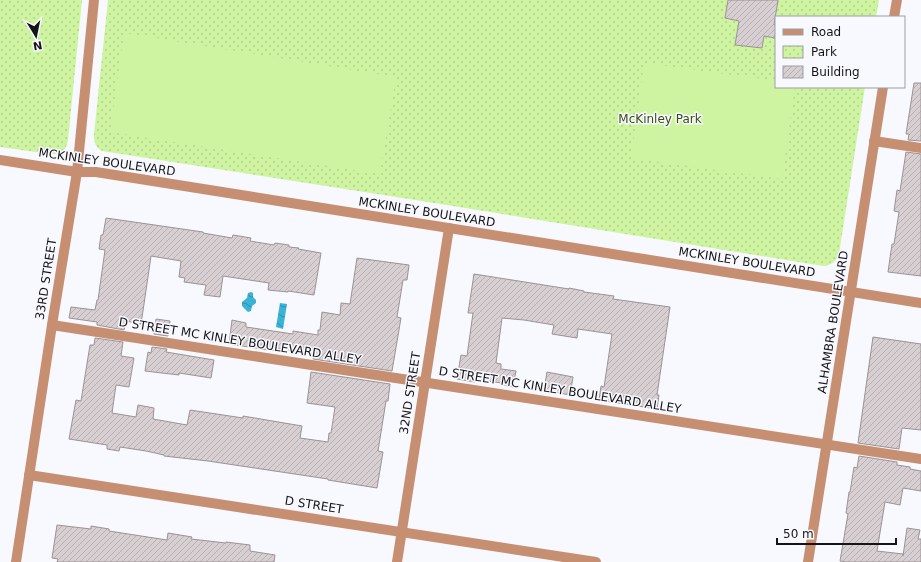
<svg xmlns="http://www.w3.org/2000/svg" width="921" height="562" font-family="'DejaVu Sans',sans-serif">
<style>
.park{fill:url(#park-dots)}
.garden{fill:#cff4a1}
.water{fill:url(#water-waves)}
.building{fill:url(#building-hatch);stroke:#9b9294}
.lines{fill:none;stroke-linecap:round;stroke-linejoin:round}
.minor{stroke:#c68f72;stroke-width:10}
.labels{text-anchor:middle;stroke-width:3;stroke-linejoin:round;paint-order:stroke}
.park-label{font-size:12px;fill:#364c12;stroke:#f8f8ff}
.street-label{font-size:12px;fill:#151518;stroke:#f8f8ff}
</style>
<defs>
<pattern id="park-dots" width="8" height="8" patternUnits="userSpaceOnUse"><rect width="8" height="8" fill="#cff4a1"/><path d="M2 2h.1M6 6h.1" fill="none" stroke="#b1d08a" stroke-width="1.8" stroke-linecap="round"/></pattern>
<pattern id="water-waves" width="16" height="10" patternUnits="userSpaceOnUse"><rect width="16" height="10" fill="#3bb3d6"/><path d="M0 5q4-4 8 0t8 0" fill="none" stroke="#3090ad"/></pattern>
<pattern id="building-hatch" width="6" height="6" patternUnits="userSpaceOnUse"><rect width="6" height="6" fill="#d8cfd2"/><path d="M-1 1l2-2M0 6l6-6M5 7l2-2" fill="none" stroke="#b8b1b4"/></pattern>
</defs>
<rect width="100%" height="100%" fill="#f8f8ff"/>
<g class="park">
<path d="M0,0H82L68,140C66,151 61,155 50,154L0,147Z"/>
<path d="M108,0H879L876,17H776V87H865L839,254C836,262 832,265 823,266L428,202L102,151C95,147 94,142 94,134Z"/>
</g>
<g class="garden">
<polygon points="124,33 396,77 380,174 110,132"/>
<polygon points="644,63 776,81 776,87 795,87 782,179 631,158"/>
</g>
<g class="water">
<polygon points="251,292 253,293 253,297 256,300 256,303 252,306 251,311 248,312 242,306 242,302 247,298 248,293"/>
<polygon points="280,303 287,304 283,329 276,327"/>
</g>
<g class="building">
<polygon points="728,0 778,0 774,25 776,25 775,38 764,36 762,48 735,45 739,21 725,18"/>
<polygon points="914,83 921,83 921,141 908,140 909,134 906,134"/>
<polygon points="906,152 921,154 921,276 888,272 892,244 894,244 899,212 894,211 897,190 900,191"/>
<polygon points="106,218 203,232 203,233 232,238 233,235 251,238 250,241 274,245 275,243 289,245 289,247 299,248 298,249 321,253 314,295 288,291 288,292 268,290 269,283 223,276 220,297 204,295 206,285 184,282 185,278 179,277 181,261 151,256 144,304 141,324 126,321 124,330 97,325 97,322 69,318 71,307 95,310 97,300 98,300 105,250 99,249 101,235 103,235"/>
<polygon points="357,258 409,265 407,280 403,280 397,317 401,318 392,371 313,359 314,354 276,348 276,351 229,344 232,320 246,323 246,327 293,334 293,331 318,335 318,330 320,330 322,312 340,315 341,303 350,304"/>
<polygon points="474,274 569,289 569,288 584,291 584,292 614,296 613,299 670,307 657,395 659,395 657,409 599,400 601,386 604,387 612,334 578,329 577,338 552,334 554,325 524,320 502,318 496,363 501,364 501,369 516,371 513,387 501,384 501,383 475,379 475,382 457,379 461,355 467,356 473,313 468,313"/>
<polygon points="156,319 170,321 168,336 154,334"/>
<polygon points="873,337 921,344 921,430 902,428 899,449 858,443"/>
<polygon points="95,338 123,342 121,356 134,358 129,387 116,385 112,413 136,417 138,405 154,408 153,419 187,425 190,410 243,418 243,416 302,426 300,438 328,442 329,433 331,433 335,407 307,403 311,372 390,384 388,401 386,401 378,451 383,452 377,488 328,480 328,479 208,461 164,456 164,455 146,451 120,447 119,451 107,449 107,445 69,439 76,400 81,401 90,345 94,345"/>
<polygon points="152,347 167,349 166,352 214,360 211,378 179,373 179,375 145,371 148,352 151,353"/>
<polygon points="547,372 573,377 570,395 544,390"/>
<polygon points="859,456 897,462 897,465 910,467 910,469 921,471 921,491 903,488 900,505 885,502 877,551 903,554 903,556 907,528 920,530 918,539 921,539 921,562 846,562 840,561 848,514 846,513 849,492 850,492 854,467 857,468"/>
<polygon points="57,525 91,529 91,526 109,529 109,531 167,540 168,533 192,537 191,539 226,543 226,542 250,545 250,551 275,555 274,562 57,562 58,559 52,558"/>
</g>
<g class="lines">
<g class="minor">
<polyline points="894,17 897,0"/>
<polyline points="874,141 921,148"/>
<polyline points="0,160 77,172 96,172 921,303"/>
<polyline points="52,325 921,459"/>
<polyline points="29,475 596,562"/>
<polyline points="16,562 52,325 77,172 94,0"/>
<polyline points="397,562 449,228"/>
<polyline points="808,562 883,87"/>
</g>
</g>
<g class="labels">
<g class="park-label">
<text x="660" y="123">McKinley Park</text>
</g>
<g class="street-label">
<text transform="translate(107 162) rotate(8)" y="4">MCKINLEY BOULEVARD</text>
<text transform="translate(427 212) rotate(9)" y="4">MCKINLEY BOULEVARD</text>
<text transform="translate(747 262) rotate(9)" y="4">MCKINLEY BOULEVARD</text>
<text transform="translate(46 279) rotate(-81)" y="4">33RD STREET</text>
<text transform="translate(833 322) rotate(-81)" y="4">ALHAMBRA BOULEVARD</text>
<text transform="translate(240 341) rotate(9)" y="4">D STREET MC KINLEY BOULEVARD ALLEY</text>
<text transform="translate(560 390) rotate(9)" y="4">D STREET MC KINLEY BOULEVARD ALLEY</text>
<text transform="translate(410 393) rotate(-81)" y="4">32ND STREET</text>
<text transform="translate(314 505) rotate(9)" y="4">D STREET</text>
</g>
</g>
<rect x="775" y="16" width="130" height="72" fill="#f8f8ff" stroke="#9d9da3"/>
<rect x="783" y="29" width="20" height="6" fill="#c68f72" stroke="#9d9da3"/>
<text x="811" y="36" font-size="12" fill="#151518">Road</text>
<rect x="783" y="46" width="20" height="12" fill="url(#park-dots)" stroke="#9d9da3"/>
<text x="811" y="56" font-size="12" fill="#151518">Park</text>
<rect x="783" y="66" width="20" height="12" fill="url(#building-hatch)" stroke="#9d9da3"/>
<text x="811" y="76" font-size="12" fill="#151518">Building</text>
<g transform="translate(36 36) rotate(170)" stroke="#f8f8ff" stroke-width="3" paint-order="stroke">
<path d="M0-3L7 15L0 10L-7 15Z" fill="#151518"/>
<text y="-6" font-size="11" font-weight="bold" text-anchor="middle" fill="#151518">N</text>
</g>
<path d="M777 538v6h119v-6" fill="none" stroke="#151518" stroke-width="2"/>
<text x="783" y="538" font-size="12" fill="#151518" stroke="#f8f8ff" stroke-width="3" paint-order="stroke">50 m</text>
</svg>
